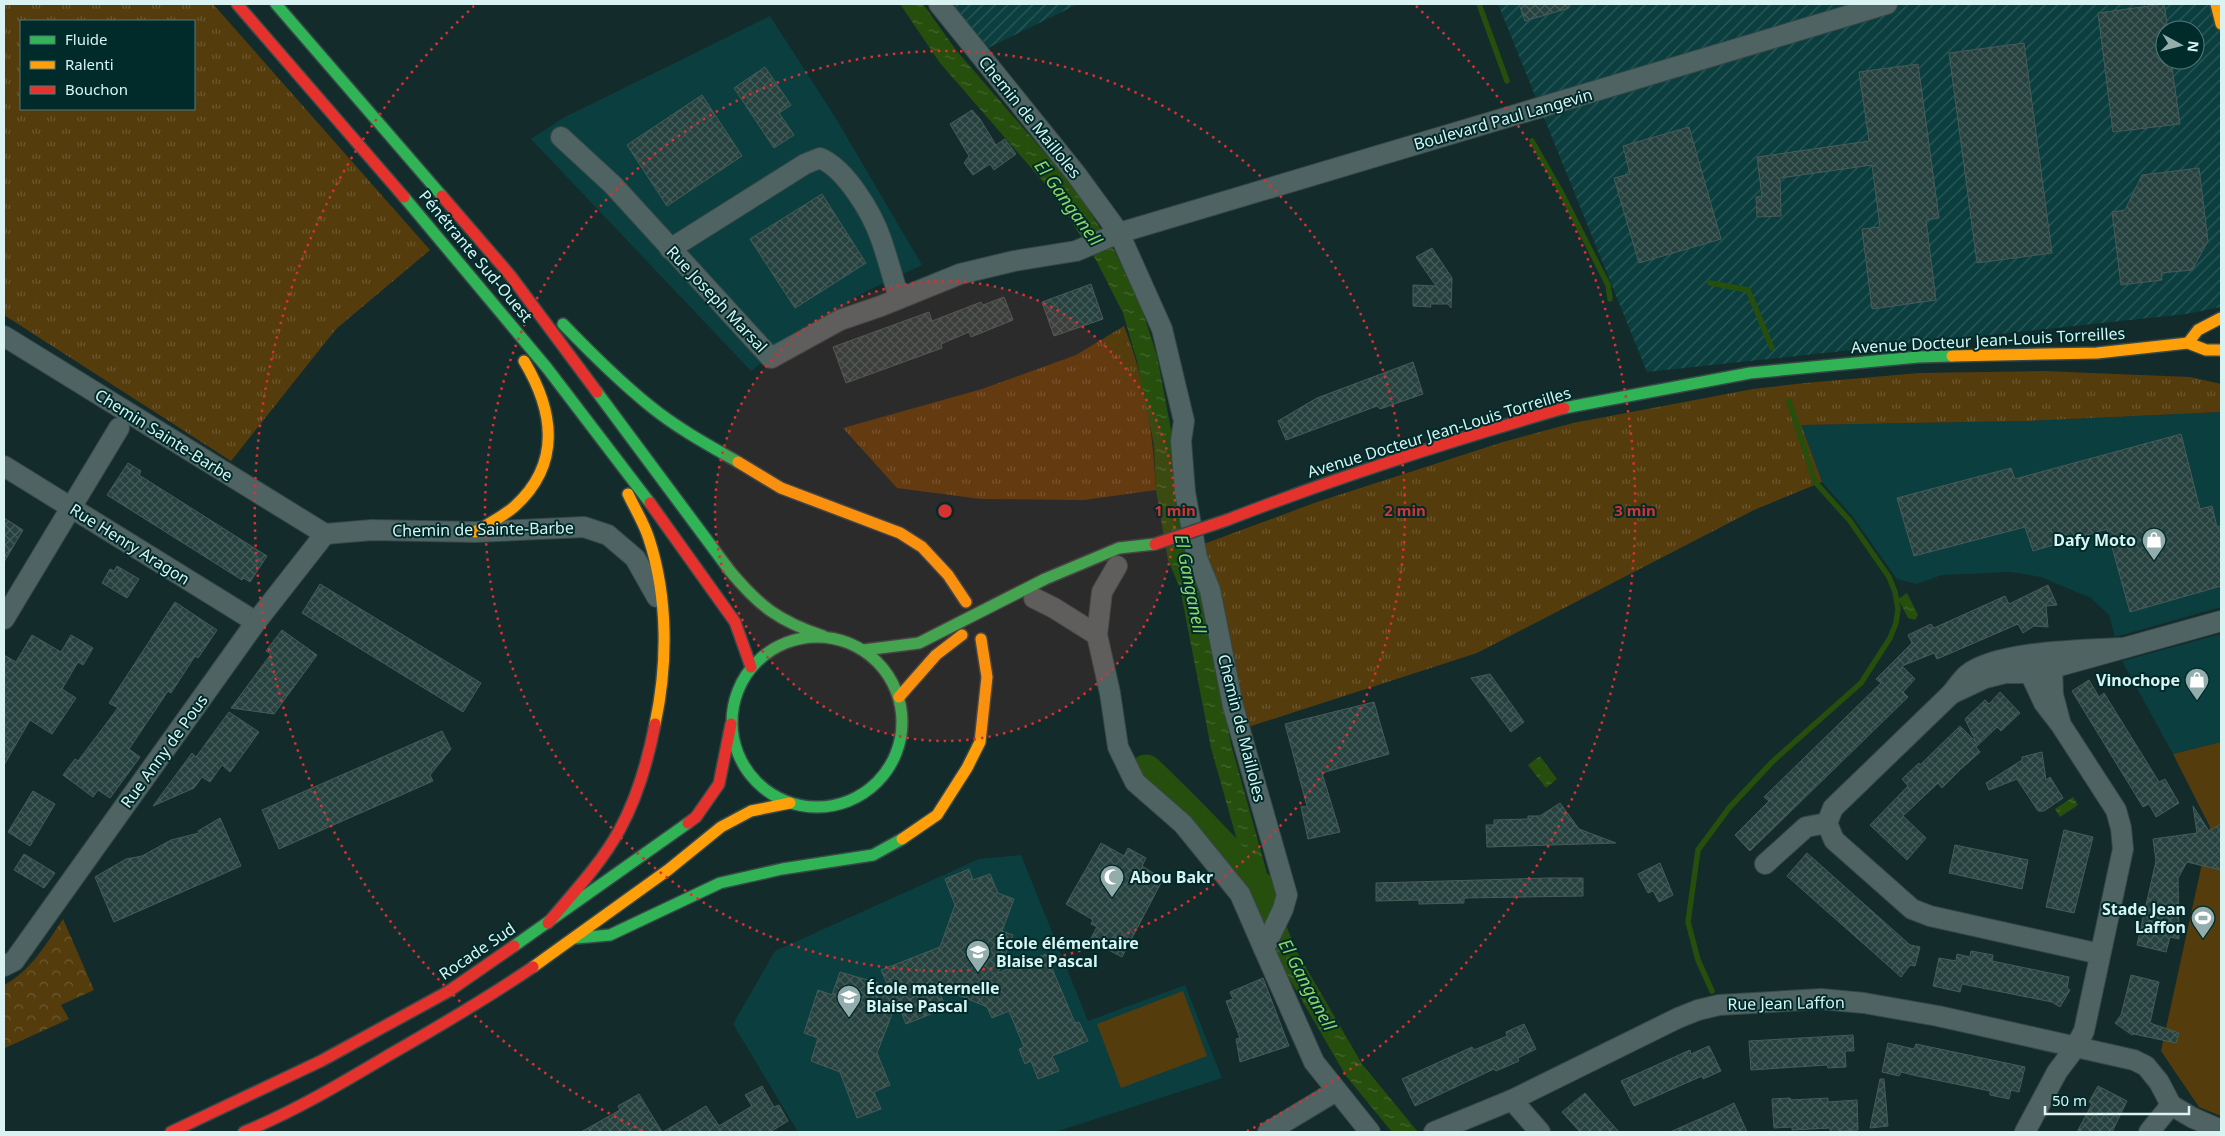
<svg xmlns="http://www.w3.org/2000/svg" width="2225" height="1136" font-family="'Noto Sans',sans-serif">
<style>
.built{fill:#0b3e3e}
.industrial{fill:url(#industrial-furrows);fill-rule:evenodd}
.grass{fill:url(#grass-tufts);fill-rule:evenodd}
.park{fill:url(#park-crowns)}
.garden{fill:#553c0d}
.water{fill:url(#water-ripples)}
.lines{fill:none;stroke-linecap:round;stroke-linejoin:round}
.stream{stroke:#264e0d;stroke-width:5.5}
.river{stroke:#264e0d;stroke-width:35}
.building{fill:url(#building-cross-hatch);stroke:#485b59}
.street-casing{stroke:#364848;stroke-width:22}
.fast-casing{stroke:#364848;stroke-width:14}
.slow-casing{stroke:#364848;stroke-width:14}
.jam-casing{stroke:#364848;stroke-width:14}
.street{stroke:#506363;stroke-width:20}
.fast{stroke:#30b455;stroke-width:11}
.slow{stroke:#ff9f0a;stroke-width:11}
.jam{stroke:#e5322d;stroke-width:11}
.jam-bridge-casing{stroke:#364848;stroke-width:14;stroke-linecap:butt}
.jam-bridge{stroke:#e5322d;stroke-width:11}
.ring{fill:none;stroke:#d63232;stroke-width:2.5;stroke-dasharray:2.5 5}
.labels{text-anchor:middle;stroke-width:4;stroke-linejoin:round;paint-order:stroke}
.street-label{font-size:16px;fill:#d8f3f2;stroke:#002b2b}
.poi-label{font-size:16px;font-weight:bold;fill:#d8f3f2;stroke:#002b2b;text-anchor:end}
.water-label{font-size:18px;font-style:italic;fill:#8dd564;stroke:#002b2b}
.centre{fill:#d63232;stroke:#002b2b;stroke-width:2.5}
.ring-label{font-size:15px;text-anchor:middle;font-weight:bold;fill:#d63232;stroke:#002b2b;stroke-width:4;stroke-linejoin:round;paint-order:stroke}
</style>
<defs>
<pattern id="industrial-furrows" width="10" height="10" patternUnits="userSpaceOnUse" patternTransform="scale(1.25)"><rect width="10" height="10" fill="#0b3e3e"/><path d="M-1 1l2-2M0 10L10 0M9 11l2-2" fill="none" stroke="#2e5a5a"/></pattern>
<pattern id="grass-tufts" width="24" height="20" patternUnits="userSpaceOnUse" patternTransform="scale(1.25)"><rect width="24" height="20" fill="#553c0d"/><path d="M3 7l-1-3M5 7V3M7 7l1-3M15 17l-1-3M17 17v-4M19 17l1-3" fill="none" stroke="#6d5931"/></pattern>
<pattern id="park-crowns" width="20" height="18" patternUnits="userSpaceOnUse" patternTransform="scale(1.25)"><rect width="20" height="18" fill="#553c0d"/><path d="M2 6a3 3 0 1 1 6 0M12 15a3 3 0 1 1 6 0" fill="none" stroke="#6d5931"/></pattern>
<pattern id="water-ripples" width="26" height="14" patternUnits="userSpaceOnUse" patternTransform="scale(1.25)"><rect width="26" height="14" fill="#264e0d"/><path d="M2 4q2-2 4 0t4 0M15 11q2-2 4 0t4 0" fill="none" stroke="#456831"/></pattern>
<pattern id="building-cross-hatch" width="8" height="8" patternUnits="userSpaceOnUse" patternTransform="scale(1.25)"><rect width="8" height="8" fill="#26413e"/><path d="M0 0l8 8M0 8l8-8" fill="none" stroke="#455d5a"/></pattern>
</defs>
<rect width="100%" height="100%" fill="#142b2b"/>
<g class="built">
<polygon points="770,16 835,117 922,265 865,292 788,343 751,371 531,139 563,118"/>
<polygon points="2221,412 2221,607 2115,637 2109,615 2091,598 2041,577 2010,572 1942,575 1917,584 1897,579 1853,517 1822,482 1800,425 2025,421"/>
<polygon points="2221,634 2221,742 2173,754 2122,661"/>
<polygon points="1021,855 1088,1021 1185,985 1222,1078 1055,1132 798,1132 733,1024 775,951 979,859"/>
</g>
<g class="industrial">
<polygon points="951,4 1078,4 986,49"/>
<path d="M1498,4H2221V307L2186,314L1647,372ZM2165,30H2195V60H2165Z"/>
</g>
<g class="grass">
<path d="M4,4H213L430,250L336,329L231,461L4,315ZM21,21H194V109H21Z"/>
<path d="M1124,326C1145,379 1153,433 1156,490L1084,500L981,499L897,488L843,428L982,389L1076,355Z"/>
<polygon points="2043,371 2190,377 2221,384 2221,412 2025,421 1801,425 1822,482 1754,510 1477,653 1248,727 1201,545 1317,502 1503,442 1573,423 1753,389 1805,383 1919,373"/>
</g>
<path class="park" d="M63,919L94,990L61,1005L69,1019L5,1048L4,985C31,971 46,944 63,919Z"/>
<g class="garden">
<polygon points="2221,742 2221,1116 2199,1107 2161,1051 2210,827 2173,754"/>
<polygon points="1183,991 1207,1056 1121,1088 1097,1024"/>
</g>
<g class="water">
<polygon points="900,4 923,4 956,50 1062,173 1085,204 1114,250 1141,306 1157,356 1231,744 1272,891 1297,952 1362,1064 1418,1132 1392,1132 1346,1076 1279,961 1253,897 1211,748 1180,588 1168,560 1156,490 1154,445 1137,361 1123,313 1096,260 1068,216 1046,185 940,63"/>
<polygon points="1907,593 1918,615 1915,620 1908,618 1898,599"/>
<polygon points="1540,756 1557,779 1546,788 1528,765"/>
<polygon points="2073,797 2078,805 2060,817 2055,809"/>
</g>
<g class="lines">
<g class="stream">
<polyline points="1479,4 1507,81"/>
<polyline points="1532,141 1560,190 1608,285 1610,299"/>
<polyline points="1710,283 1748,290 1772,348"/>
<polyline points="1712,991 1698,960 1688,922 1698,850 1729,808 1772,762 1861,683 1890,638 1896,623 1898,609 1895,592 1889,577 1850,521 1815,482 1789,401"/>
</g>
<path class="river" d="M1146,772C1173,798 1199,824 1225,852C1239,868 1246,882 1265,893"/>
</g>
<g class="building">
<polygon points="1519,4 1569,4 1569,8 1525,21"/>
<polygon points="2164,4 2168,30 2165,30 2165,60 2171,60 2180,124 2113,132 2098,13"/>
<polygon points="2024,43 2052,253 1977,263 1949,53"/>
<polygon points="1918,64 1939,218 1926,220 1936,300 1872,309 1862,229 1880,227 1872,165 1780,178 1781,216 1757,217 1756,197 1762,196 1757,157 1869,141 1859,72"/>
<polygon points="765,67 791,105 779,113 794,135 774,148 734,88"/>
<polygon points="702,95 742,156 667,206 627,145"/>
<polygon points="972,110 980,119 996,145 1005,139 1016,154 994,170 990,164 973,175 964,163 969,156 950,124"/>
<polygon points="1689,127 1721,239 1639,263 1614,178 1630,174 1623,146"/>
<polygon points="2199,168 2208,241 2192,270 2161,273 2162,280 2121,285 2112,212 2125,210 2142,175"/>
<polygon points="822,194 866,263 795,308 750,239"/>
<polygon points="1432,248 1452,278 1451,308 1448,304 1430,304 1431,307 1413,306 1413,285 1436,286 1416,257"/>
<polygon points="1091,284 1103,319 1054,336 1042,302"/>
<polygon points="1004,297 1013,320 971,337 969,332 941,344 942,348 846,383 833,347 929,312 932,321 981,302 983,305"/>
<polygon points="1413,362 1423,394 1380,409 1377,406 1286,440 1278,421 1317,398"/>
<polygon points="2181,434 2200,509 2212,506 2217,527 2221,526 2221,586 2130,612 2107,529 2033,551 2025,527 1914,556 1897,498 2011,468 2015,479"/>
<polygon points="128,463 141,471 139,475 267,556 250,582 244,578 242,580 107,495"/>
<polygon points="4,518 23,530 4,562"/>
<polygon points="117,566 139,579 127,598 102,583 110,569 114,571"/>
<polygon points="320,584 481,683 463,712 302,613"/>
<polygon points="2048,585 2057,605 2046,606 2048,627 2034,626 2023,633 2018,624 1937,659 1934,653 1902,666 1915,679 1903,692 1908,697 1750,851 1735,835 1769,801 1764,797 1881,683 1876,679 1912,643 1908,635 1931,624 1934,628 2005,596 2009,604"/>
<polygon points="175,602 217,630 198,658 195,656 171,693 168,691 129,749 140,757 110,798 98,790 93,797 63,775 75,759 78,761 118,708 109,703"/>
<polygon points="282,630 317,655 274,714 231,708 271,654 266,651"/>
<polygon points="32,635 61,652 71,635 93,648 83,665 78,662 62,689 76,698 52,734 30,720 4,765 4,655 16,662"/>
<polygon points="1490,674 1524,722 1511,732 1471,678"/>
<polygon points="2089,680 2099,697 2104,693 2159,782 2165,779 2179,803 2156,817 2149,804 2143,807 2072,691"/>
<polygon points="2000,692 2020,713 2001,731 1997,727 1976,747 1980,752 1961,769 1942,788 1938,783 1903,816 1926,838 1907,860 1870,825 1908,786 1902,779 1919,763 1920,765 1960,726 1976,742 1965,719 1985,700 1989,704"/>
<polygon points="1374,702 1389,754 1322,773 1340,832 1308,839 1301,807 1307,806 1285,724"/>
<polygon points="229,712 259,732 230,772 222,765 210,782 202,777 194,788 153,806 192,753 196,757"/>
<polygon points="442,731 451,749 430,775 433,781 279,849 262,810"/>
<polygon points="2042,752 2046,780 2050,777 2063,798 2044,811 2038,811 2017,779 1989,790 1986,783 2022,760 2022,757"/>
<polygon points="33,791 55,804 30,846 8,832"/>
<polygon points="1560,803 1579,829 1616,843 1487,847 1486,825 1494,825 1494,820 1528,819 1528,816 1540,816"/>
<polygon points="2193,806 2209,831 2221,824 2221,870 2187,862 2178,878 2179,939 2170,937 2166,952 2137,945 2156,861 2153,839 2197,833"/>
<polygon points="220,818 241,866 114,922 95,877 126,859 142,856 171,840 199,833 198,831"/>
<polygon points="2064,830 2093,837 2074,913 2046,907"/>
<polygon points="1101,843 1124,856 1128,848 1146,858 1142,866 1163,879 1122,957 1090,940 1097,927 1091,924 1093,920 1066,904"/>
<polygon points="1955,845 2028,860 2022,889 1949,873"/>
<polygon points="1807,853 1910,945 1920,947 1915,966 1910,965 1901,977 1787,876"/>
<polygon points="24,854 55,873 44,888 14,870"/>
<polygon points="1660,863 1673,895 1659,902 1653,891 1648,893 1638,874"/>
<polygon points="969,869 973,880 990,874 998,893 1014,899 1002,931 1013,935 998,973 1046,954 1075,1023 1079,1022 1088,1041 1052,1056 1059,1071 1038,1079 1031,1061 1025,1064 1019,1049 1024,1047 1009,1011 992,1018 987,1007 937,986 946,1008 906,1024 897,1001 877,1053 890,1085 874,1092 881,1109 857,1118 840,1072 811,1061 818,1038 804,1033 818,990 832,995 840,972 888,986 881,970 940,947 955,905 945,879"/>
<polygon points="1549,878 1583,878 1583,896 1464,898 1464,903 1419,904 1419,900 1376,901 1376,883"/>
<polygon points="1971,951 1993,955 1992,961 2069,977 2067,988 2070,990 2060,1007 2052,1002 1962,984 1960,992 1933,986 1939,958 1956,961 1957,954 1970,957"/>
<polygon points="2131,975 2159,982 2150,1023 2179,1033 2176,1043 2134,1034 2132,1035 2115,1023 2121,1015"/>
<polygon points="1263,978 1289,1046 1240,1062 1236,1039 1240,1038 1226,1001 1233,999 1230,992"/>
<polygon points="1524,1024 1536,1049 1518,1058 1519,1061 1496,1071 1494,1069 1415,1106 1402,1079 1472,1047 1474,1050 1507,1036 1506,1032"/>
<polygon points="1853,1035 1854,1051 1845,1051 1846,1067 1828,1068 1827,1065 1751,1070 1749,1041"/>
<polygon points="1888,1043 1914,1049 1916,1044 2025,1067 2019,1092 2011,1090 2009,1099 1990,1095 1990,1091 1917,1076 1901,1072 1899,1076 1882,1072"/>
<polygon points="1709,1046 1721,1071 1703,1079 1702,1076 1634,1106 1621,1081 1690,1050 1691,1054"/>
<polygon points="1880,1079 1884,1079 1888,1126 1870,1128"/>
<polygon points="762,1086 774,1107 779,1105 788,1121 770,1132 663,1132 706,1106 719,1126 752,1106 745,1095"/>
<polygon points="2098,1086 2127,1101 2112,1132 2077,1132 2092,1104 2089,1102"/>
<polygon points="1585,1093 1596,1106 1619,1132 1580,1132 1562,1112"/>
<polygon points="639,1094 662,1132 581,1132 620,1110 618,1106"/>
<polygon points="1790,1098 1791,1100 1828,1098 1828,1102 1857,1100 1858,1130 1830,1132 1830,1128 1792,1130 1792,1127 1774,1128 1772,1099"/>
<polygon points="1734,1103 1747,1132 1670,1132 1720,1110"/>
</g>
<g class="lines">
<defs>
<g id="street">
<polyline points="939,4 1076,174 1119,233 1162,329 1184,421 1181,441 1185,492 1197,558 1210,590 1233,706 1287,895 1283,909 1264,949 1314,1062 1370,1132"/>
<polyline points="561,137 613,185 771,358 840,320 881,306 960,274 1014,261 1076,251 1119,233 1887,4"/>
<path d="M670,249L805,164L820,158C846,169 872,213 881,239C888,259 893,279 899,298"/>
<polyline points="4,336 325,534"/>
<polyline points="4,466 256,622"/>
<polyline points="325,534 372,530 475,532 584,527 608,535 635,558 657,597"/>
<polyline points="1117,566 1102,592 1097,635 1110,693 1118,747 1135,782 1183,824 1240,894 1264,949"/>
<polyline points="1034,598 1054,608 1097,635"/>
<polyline points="4,619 119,428"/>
<path d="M2120,648C2083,650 1997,651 1968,674C1962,679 1956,688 1951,694L1985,678L2005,673H2030L2052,668L2221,621"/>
<polyline points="1827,823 1834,840 1912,909 1930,916 2100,954"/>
<polyline points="1765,864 1806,827 1827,823 1833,808 1951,694"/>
<polyline points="4,966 14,961 256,622 325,534"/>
<polyline points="1512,1100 1540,1132"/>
<polyline points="1268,1132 1336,1091"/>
<polyline points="1434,1132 1512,1100 1678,1018 1698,1010 1719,1005 1821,999 1864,1003 1938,1016 2134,1060 2146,1066 2159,1082 2171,1105 2193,1118 2221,1130"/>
<polyline points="2025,1132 2057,1072 2075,1048 2084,1031 2123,849 2121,828 2116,810 2061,725 2044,703 2030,673 2036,654 2052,668 2053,695 2061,725"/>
<polyline points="2149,1132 2171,1105"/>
</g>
<g id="fast">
<polyline points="276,4 442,196"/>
<polyline points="404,197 547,368 650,503"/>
<path d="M563,324C591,353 619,381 650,406C677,428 708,445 738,462"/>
<path d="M597,392L730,571C760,607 779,621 823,636"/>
<polyline points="1564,408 1750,373 1918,357 1952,356"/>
<circle cx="817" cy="722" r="85"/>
<polyline points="864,650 919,643 1045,579 1119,548 1155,544"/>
<polyline points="576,938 610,935 720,883 782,869 873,855 902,839"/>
<polyline points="514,946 688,823"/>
</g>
<g id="slow">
<polyline points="2216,4 2221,24"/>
<polyline points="2188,343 2198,330 2221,318"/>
<polyline points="1952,356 2097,353 2188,343 2206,350 2221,350"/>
<polyline points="738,462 781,488 900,533 922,547 948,575 966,602"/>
<path d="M628,494C635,509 644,523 649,539C668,597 668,664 655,724"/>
<path d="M475,532C488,524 502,517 514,507C562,464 554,411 524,361"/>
<polyline points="899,697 936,655 962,635"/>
<polyline points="902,839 937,815 967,768 980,742 987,677 981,639"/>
<polyline points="533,967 668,870 721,827 751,811 790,803"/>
</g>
<g id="jam">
<polyline points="237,4 404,197"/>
<polyline points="442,196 510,275 597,392"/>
<polyline points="650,503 735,622 751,667"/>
<path d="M1227,520C1337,477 1450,441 1564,408"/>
<polyline points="688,823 696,817 719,784 731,724"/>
<path d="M548,923C573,893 601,864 620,829C638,796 648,760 655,724"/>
<polyline points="171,1132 321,1061 449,991 514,946"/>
<path d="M244,1132C295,1111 342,1083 389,1055C438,1027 486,999 533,967"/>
</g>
</defs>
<use href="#street" class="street-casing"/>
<use href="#fast" class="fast-casing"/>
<use href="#slow" class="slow-casing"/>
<use href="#jam" class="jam-casing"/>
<use href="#street" class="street"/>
<use href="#fast" class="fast"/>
<use href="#slow" class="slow"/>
<use href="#jam" class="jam"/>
<defs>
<polyline id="jam-bridge" points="1155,544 1227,520"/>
</defs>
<use href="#jam-bridge" class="jam-bridge-casing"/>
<use href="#jam-bridge" class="jam-bridge"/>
</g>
<circle cx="945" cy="511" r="230" fill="#d63232" fill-opacity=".12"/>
<g class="ring">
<circle cx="945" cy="511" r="230"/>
<circle cx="945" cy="511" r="460"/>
<path d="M643 1131A690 690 0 0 1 474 6M1416 6A690 690 0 0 1 1247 1131"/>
</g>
<defs>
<symbol id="shop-pin" viewBox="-11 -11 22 30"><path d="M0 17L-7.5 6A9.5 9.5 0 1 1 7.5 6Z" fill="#93adac" stroke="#002b2b"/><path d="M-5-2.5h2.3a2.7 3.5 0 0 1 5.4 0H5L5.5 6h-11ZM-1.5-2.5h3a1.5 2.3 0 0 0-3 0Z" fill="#fff"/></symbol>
<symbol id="mosque-pin" viewBox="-11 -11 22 30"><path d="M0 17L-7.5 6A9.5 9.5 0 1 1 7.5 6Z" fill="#93adac" stroke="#002b2b"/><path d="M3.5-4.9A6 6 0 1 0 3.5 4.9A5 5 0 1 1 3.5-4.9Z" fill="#fff"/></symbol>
<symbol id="stadium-pin" viewBox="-11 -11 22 30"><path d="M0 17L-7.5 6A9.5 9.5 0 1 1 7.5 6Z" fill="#93adac" stroke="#002b2b"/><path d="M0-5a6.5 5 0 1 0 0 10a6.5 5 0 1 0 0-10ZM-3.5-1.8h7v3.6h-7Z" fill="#fff"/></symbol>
<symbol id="school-pin" viewBox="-11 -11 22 30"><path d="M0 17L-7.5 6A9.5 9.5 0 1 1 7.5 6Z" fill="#93adac" stroke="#002b2b"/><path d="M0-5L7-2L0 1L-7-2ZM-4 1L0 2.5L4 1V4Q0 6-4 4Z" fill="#fff"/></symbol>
</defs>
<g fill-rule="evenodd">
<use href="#shop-pin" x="2140" y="526" width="28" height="38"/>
<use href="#shop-pin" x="2183" y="666" width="28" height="38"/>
<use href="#mosque-pin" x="1098" y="863" width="28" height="38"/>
<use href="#stadium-pin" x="2189" y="904" width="28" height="38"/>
<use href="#school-pin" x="964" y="938" width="28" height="38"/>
<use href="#school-pin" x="835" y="983" width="28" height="38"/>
</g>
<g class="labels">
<g class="street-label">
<text transform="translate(1030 117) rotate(51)" y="6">Chemin de Mailloles</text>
<text transform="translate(1503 119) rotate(-16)" y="6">Boulevard Paul Langevin</text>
<text transform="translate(476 256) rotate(50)" y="6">Pénétrante Sud-Ouest</text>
<text transform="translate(717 299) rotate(47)" y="6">Rue Joseph Marsal</text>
<text transform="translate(1988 340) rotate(-3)" y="6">Avenue Docteur Jean-Louis Torreilles</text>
<text transform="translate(1439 432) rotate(-17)" y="6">Avenue Docteur Jean-Louis Torreilles</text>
<text transform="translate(164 435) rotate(32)" y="6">Chemin Sainte-Barbe</text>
<text transform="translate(483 529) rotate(-1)" y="6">Chemin de Sainte-Barbe</text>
<text transform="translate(130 544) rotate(32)" y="6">Rue Henry Aragon</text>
<text transform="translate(1242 728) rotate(76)" y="6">Chemin de Mailloles</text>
<text transform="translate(164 751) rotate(-54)" y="6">Rue Anny de Pous</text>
<text transform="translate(477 951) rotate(-34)" y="6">Rocade Sud</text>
<text transform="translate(1786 1003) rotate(-1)" y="6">Rue Jean Laffon</text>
</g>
<g class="poi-label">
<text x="2136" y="546">Dafy Moto</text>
<text x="2180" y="686">Vinochope</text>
<text x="1130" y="883" text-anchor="start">Abou Bakr</text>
<text x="2186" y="915">Stade Jean<tspan x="2186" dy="18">Laffon</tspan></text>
<text x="996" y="949" text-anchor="start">École élémentaire<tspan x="996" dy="18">Blaise Pascal</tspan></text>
<text x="866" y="994" text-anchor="start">École maternelle<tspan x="866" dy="18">Blaise Pascal</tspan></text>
</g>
<g class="water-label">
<text transform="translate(1068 203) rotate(54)" y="6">El Ganganell</text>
<text transform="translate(1190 584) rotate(79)" y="6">El Ganganell</text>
<text transform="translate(1307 985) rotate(62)" y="6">El Ganganell</text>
</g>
</g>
<circle cx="945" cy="511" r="8" class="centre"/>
<g class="ring-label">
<text x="1175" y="516">1 min</text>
<text x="1405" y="516">2 min</text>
<text x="1635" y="516">3 min</text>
</g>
<rect width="2225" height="1136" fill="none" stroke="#d8f3f2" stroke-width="10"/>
<rect x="20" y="20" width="175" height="90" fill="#002b2b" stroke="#567b7b"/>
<rect x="30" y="36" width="25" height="8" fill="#30b455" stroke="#567b7b"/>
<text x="65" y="45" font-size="15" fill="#d8f3f2">Fluide</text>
<rect x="30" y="61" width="25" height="8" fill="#ff9f0a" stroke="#567b7b"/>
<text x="65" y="70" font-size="15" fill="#d8f3f2">Ralenti</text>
<rect x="30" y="86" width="25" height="8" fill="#e5322d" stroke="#567b7b"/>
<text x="65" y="95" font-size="15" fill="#d8f3f2">Bouchon</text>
<g transform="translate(2180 45) rotate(97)"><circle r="24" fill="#002b2b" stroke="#567b7b"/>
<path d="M0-4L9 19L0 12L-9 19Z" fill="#93adac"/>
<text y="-8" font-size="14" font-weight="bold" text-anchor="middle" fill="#d8f3f2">N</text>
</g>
<path d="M2045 1106v8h144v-8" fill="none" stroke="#d8f3f2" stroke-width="2.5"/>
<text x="2052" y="1106" font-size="15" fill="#d8f3f2" stroke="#002b2b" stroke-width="4" paint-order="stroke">50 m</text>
</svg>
